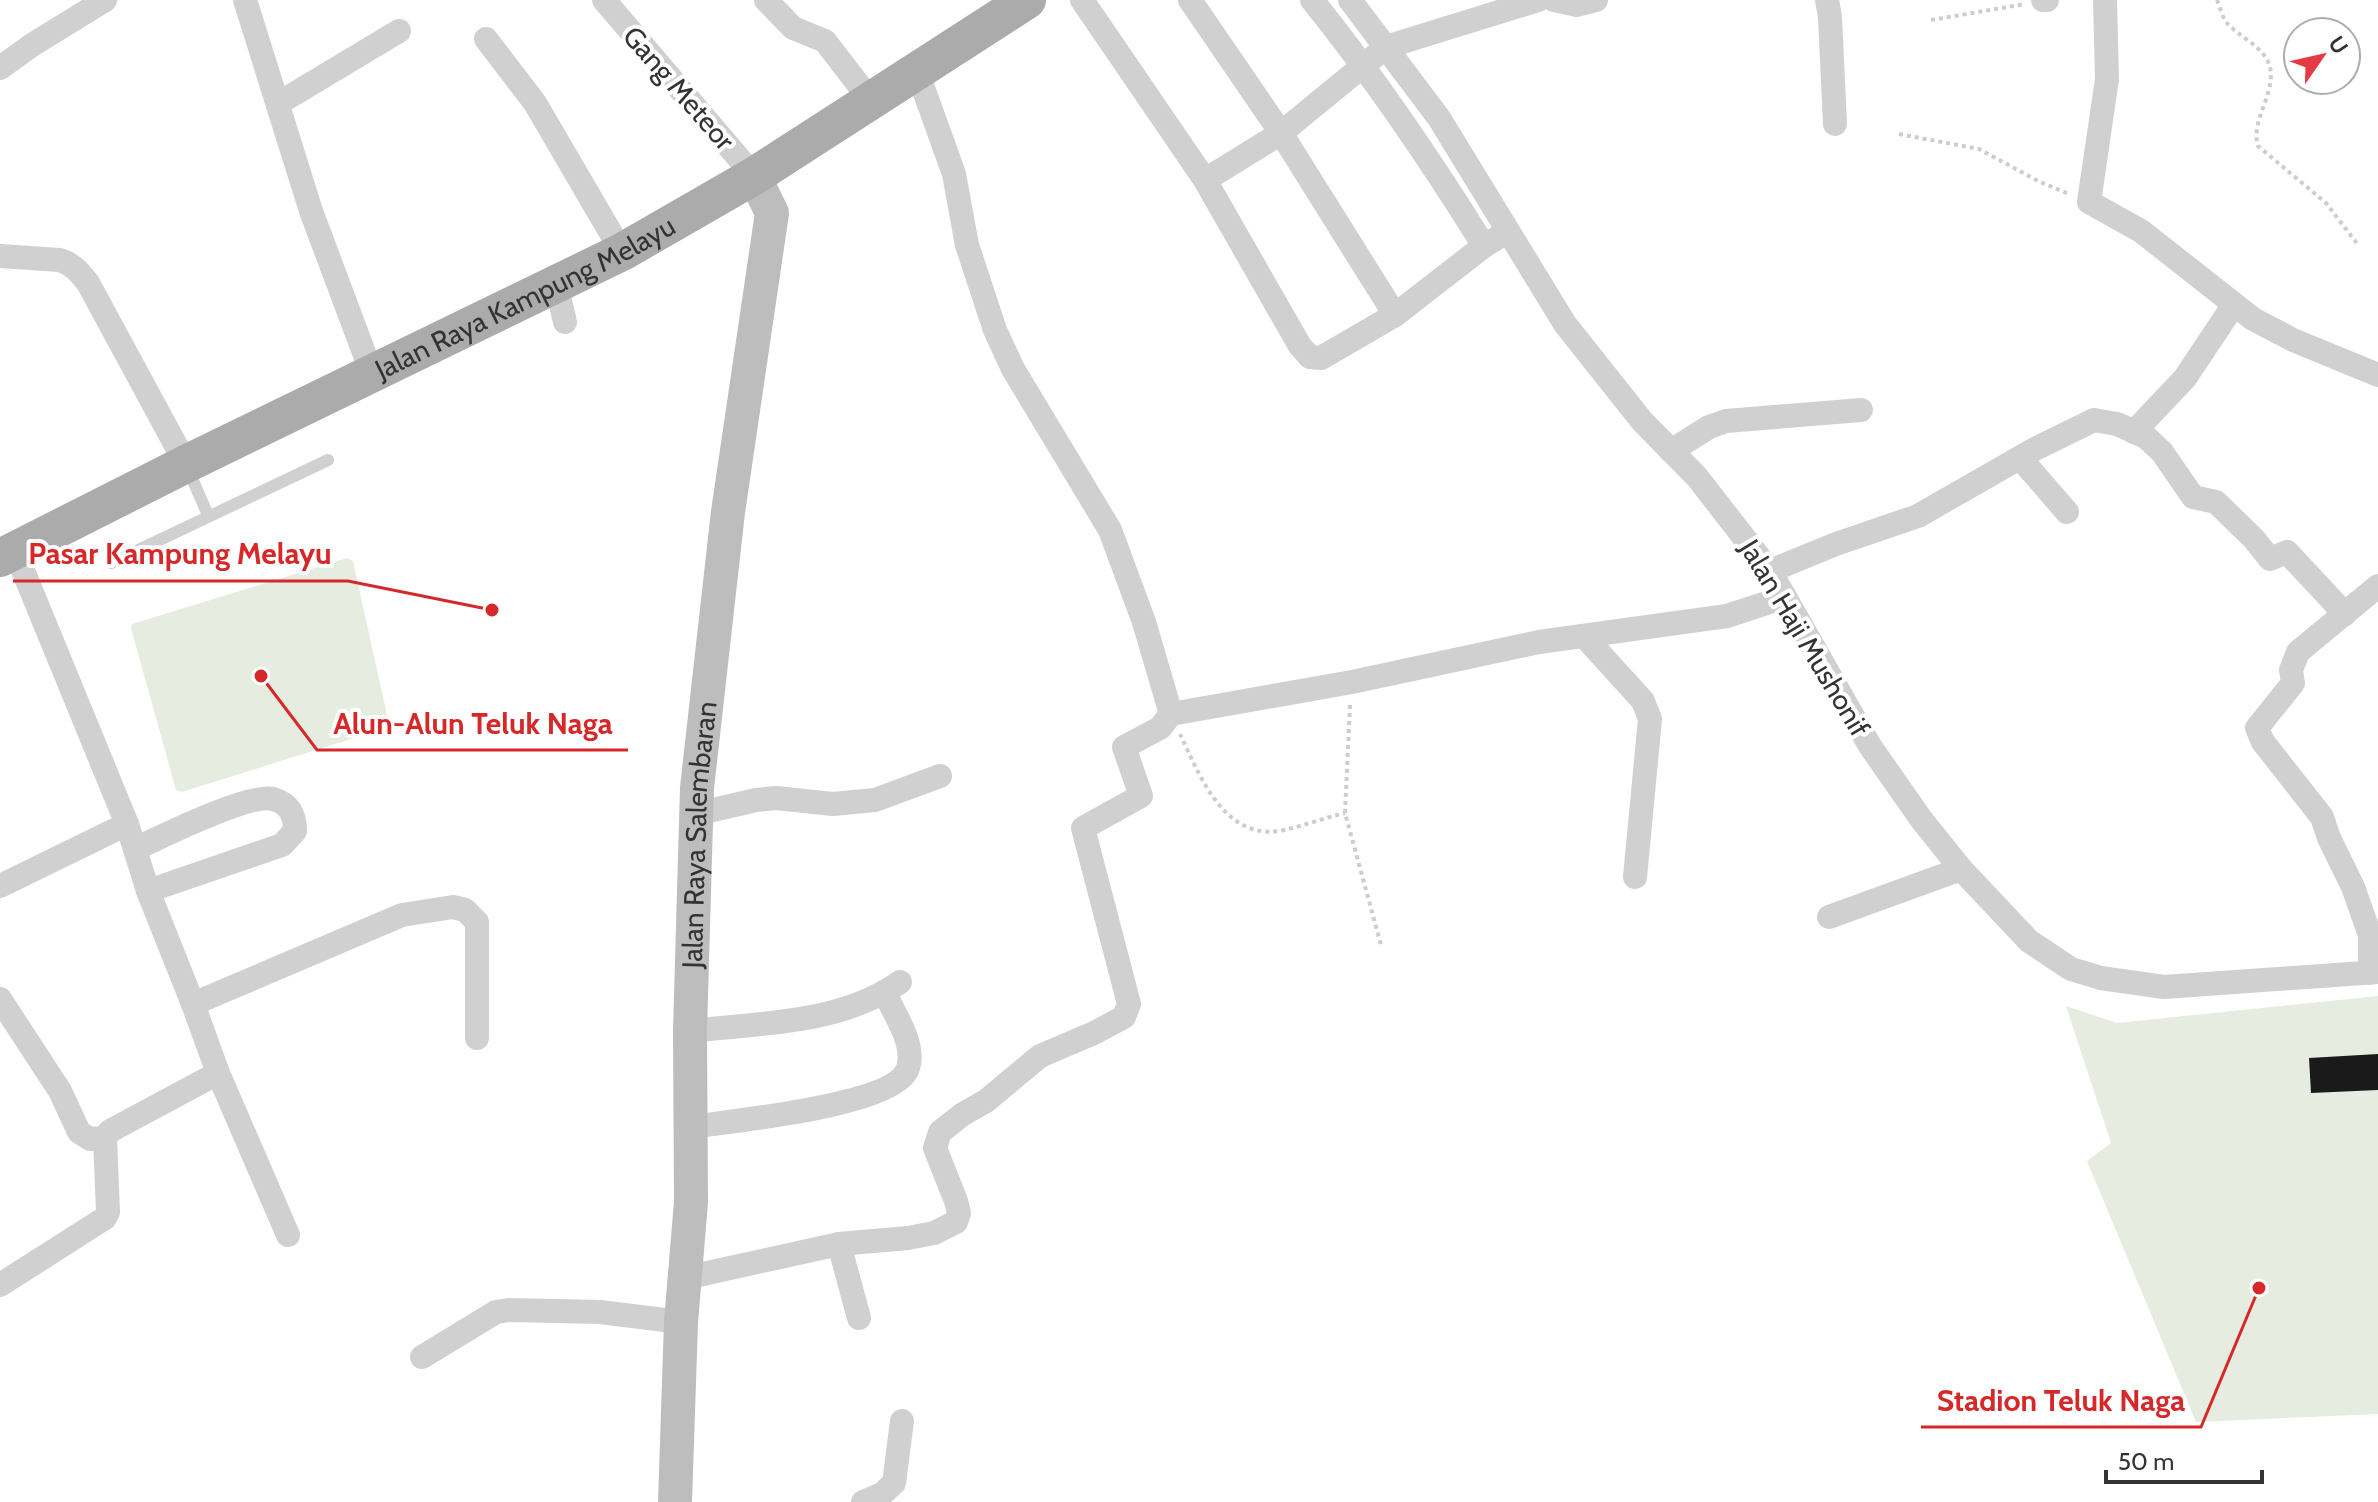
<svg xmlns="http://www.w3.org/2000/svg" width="2378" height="1502" font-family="Cabin,sans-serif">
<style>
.green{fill:#e6ecdf}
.building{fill:#1a1a1a}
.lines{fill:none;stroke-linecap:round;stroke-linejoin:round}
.path{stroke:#cdcdcd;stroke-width:4;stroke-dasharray:4 4;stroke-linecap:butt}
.service{stroke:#d0d0d0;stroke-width:12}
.minor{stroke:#d0d0d0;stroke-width:24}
.secondary{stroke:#bdbdbd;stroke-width:34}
.primary{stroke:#ababab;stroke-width:38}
.labels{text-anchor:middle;stroke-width:8;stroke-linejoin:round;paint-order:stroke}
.street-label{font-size:28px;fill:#333;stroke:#fff}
.leader{fill:none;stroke:#d62828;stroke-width:3}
.callout-dot{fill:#d62828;stroke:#fff;stroke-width:3}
.callout-label{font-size:30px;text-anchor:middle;font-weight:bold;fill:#d62828;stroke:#fff;stroke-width:8;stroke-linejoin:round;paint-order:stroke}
</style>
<rect width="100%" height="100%" fill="#fff"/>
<g class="green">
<polygon points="347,558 353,561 389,724 386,728 182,792 176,790 131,628 132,624"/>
<polygon points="2378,996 2378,1414 2196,1422 2087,1161 2111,1143 2066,1006 2117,1023"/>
</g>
<polygon class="building" points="2378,1054 2378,1090 2311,1093 2309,1058"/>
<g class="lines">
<g class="path">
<path d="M2217,0C2220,7 2222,17 2227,23C2239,37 2265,47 2270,67C2276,94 2250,121 2258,146L2326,203L2359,246"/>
<polyline points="1931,20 2025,4"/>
<polyline points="1899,134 1979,149 2038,181 2069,194"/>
<polyline points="1350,705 1345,813 1381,945"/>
<path d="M1180,734C1199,774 1223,839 1279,831C1301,827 1323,818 1345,813"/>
</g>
<g class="service">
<polyline points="187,467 208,515"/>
<polyline points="111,563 328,460"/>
</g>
<g class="minor">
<polyline points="245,0 311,211 372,374"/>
<polyline points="604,0 754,176"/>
<polyline points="766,0 793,28 825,41 871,101"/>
<polyline points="1082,0 1205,180 1300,346 1310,357 1321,358 1395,315 1484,246 1507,232"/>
<polyline points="1190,0 1281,133 1395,315"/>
<path d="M1312,0C1375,78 1431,161 1484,246"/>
<polyline points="1350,0 1439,118 1565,324 1642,421 1697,477 1770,571 1870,746 1921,819 1961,869 2029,941 2071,969 2101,978 2164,987 2378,972"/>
<polyline points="1554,0 1577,5 1596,0"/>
<polyline points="1827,0 1830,17 1835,124"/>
<polyline points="2043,0 2047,0"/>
<polyline points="2105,0 2107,79 2089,202 2141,231 2253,319 2293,340 2378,375"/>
<polyline points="486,39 535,103 622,252"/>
<polyline points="0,68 32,45 105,0"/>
<polyline points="917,71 954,174 967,245 995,330 1013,369 1110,530 1144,622 1171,714"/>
<polyline points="279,103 399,31"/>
<polyline points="1205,180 1281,133 1386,47 1538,0"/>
<path d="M0,256L60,260C73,264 80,273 88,283L186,464"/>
<polyline points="556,284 565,322"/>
<polyline points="2134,432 2185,378 2233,306"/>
<polyline points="1671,451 1709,427 1726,421 1861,410"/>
<polyline points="2020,458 2067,512"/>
<polyline points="15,551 127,824 148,891 193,1004 218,1073 288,1235"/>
<polyline points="1770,571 1836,544 1918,516 2035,449 2094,420 2117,424 2146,437 2162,452 2193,497 2216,502 2254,539 2270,559 2287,552 2345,614"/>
<polyline points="1584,636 1643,701 1650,719 1635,877"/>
<polyline points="696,814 756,800 776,798 833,804 875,800 940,776"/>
<path d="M135,849C161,837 249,793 273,799C290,804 295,815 295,831L282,845L148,891"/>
<polyline points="0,886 127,824"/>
<polyline points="1829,917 1961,869"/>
<polyline points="2370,973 2370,935 2353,887 2329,838 2322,817 2263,742 2257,728 2293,683 2291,670 2298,652 2378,586"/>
<polyline points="0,999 60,1091 79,1132 90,1139 105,1138"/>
<polyline points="193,1004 402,915 453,907 465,910 477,922 477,1038"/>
<path d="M690,1031C760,1023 841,1024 900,982"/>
<path d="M691,1127C730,1121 896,1106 908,1068C916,1044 894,1014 885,993"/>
<polyline points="839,1244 908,1238 934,1233 956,1222 959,1213 956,1201 935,1148 940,1132 963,1114 986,1101 1040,1056 1094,1033 1124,1017 1129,1004 1083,828 1141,796 1124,747 1160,728 1171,714 1352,682 1539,642 1727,616 1785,597"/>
<polyline points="685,1278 839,1244 859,1318"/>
<polyline points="0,1285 105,1218 108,1212 105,1138 110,1131 218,1073"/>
<polyline points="422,1357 496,1312 509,1310 600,1312 681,1322"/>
<polyline points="863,1502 882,1494 894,1483 902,1421"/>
</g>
<path class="secondary" id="s1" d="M675,1502L681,1322L691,1202L690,1031L697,788L728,512L772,213L754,176"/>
<path class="primary" id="s2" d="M0,558L186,464L622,252L754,176L1027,0"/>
</g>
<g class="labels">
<g class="street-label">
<text transform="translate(679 88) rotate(49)" y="10">Gang Meteor</text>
<text dy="10" stroke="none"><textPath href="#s2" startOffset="586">Jalan Raya Kampung Melayu</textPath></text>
<text transform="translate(1805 638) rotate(59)" y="10">Jalan Haji Mushonif</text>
<text dy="10" stroke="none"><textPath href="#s1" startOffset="668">Jalan Raya Salembaran</textPath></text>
</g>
</g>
<path class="leader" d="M492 610L348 581H13M261 676L317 750H628M2259 1288L2201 1427H1921"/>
<g class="callout-dot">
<circle cx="492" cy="610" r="8"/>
<circle cx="261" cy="676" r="8"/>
<circle cx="2259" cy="1288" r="8"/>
</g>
<g class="callout-label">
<text x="180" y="564">Pasar Kampung Melayu</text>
<text x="473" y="734">Alun-Alun Teluk Naga</text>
<text x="2061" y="1411">Stadion Teluk Naga</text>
</g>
<g transform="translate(2322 56) rotate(56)"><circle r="38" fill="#ffffff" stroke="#adadad" stroke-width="2"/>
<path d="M0-6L14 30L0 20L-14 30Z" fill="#e63946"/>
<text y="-12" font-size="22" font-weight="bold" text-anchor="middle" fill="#333333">U</text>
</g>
<path d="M2106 1470v12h156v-12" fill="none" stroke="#333333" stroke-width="4"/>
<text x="2118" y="1470" font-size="24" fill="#333333" stroke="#ffffff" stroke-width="6" paint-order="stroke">50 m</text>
</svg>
